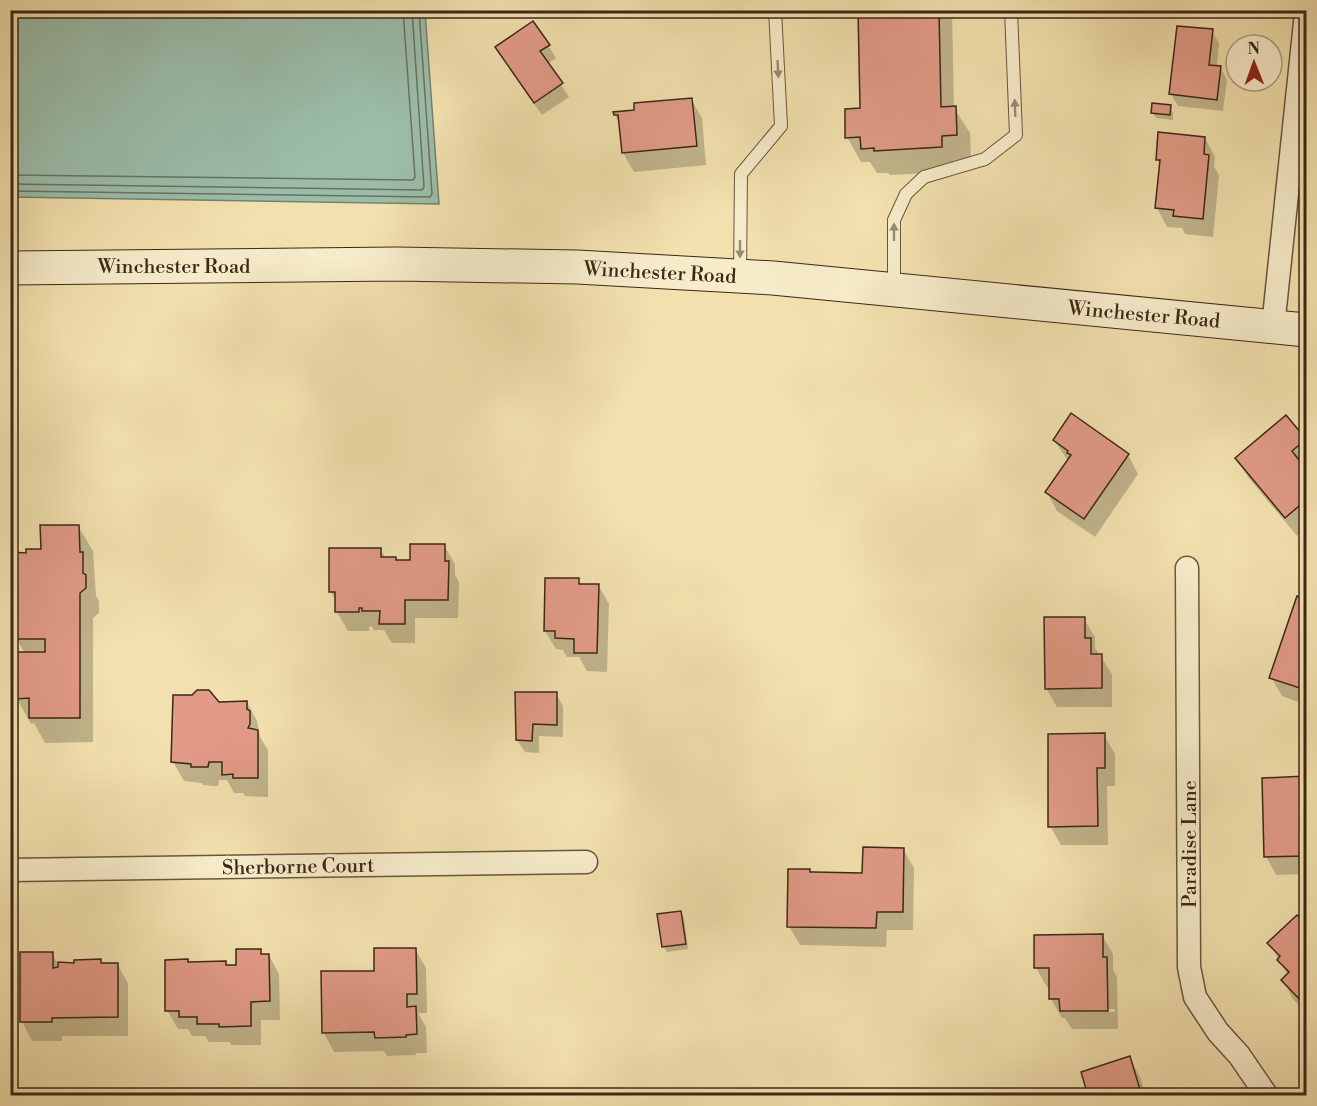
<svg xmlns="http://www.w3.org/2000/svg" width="1317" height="1106" font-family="'Libre Bodoni',serif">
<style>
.water{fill:#9bbeab;stroke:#758270;stroke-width:1.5}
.shadow{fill:#0003;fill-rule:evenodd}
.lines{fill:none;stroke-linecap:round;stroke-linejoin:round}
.shore{stroke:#6c7262;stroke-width:1.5}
.building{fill:#e29b87;stroke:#3d2718;stroke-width:1.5}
.service-casing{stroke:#6a563e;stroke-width:14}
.minor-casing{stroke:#6a563e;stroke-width:25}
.secondary-casing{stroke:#3d2718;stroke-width:35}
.service{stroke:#f7ecca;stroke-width:12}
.minor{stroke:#f7ecca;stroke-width:22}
.secondary{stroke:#f7ecca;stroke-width:33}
.oneway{fill:#9a8a71}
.labels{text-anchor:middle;stroke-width:6;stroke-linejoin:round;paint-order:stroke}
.street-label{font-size:20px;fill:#3d2718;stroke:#f7ecca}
</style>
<rect width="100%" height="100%" fill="#f2e1ae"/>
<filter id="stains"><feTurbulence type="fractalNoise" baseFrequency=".00333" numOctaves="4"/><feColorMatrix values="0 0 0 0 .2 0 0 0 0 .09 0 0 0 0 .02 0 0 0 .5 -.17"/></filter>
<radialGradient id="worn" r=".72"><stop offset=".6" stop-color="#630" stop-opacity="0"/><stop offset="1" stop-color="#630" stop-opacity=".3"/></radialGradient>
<polygon class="water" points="11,10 425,11 439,204 11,197"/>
<g class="shadow">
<polygon points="859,10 952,10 954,108 970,133 971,160 955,160 955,172 890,175 888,173 877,173 870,162 861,162 847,137 861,110"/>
<polygon points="1212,31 1219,43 1217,67 1220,67 1227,80 1223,111 1178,106 1171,94"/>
<polygon points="548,45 556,58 547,64 569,97 542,115 504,60"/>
<polygon points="691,99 702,118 706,165 634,172 623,153 620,125 615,115"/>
<polygon points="1170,107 1173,113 1173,120 1156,118 1153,113"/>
<polygon points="1205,138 1215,157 1214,167 1219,175 1213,237 1185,234 1182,228 1167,227 1157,208 1161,166 1157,159"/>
<polygon points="1054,440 1128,455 1138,474 1095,537 1057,511 1047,492 1068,461"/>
<polygon points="1305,440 1306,443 1306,466 1304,468 1306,471 1306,528 1297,536 1248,477 1237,459"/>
<polygon points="78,526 93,551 96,596 99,601 99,613 93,618 93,742 45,743 34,723 31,724 17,699 16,654 25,653 16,638 27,554 42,550"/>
<polygon points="444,545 455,564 455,575 459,582 458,618 415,618 415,643 392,643 384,630 374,630 372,626 369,627 369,631 348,631 337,612 337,603 330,591 380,549 386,558 395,559 397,562 412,562"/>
<polygon points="578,580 581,585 598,585 609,604 607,672 587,671 579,657 567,657 563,650 556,649 545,631"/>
<polygon points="1298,598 1306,601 1306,705 1282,696 1271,677"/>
<polygon points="1084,619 1095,637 1095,648 1112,674 1112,707 1057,707 1046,688"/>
<polygon points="556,694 563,706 563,737 539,736 539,753 525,752 517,740"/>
<polygon points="247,702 257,721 260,737 268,750 268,797 245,796 243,793 234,793 227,780 219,780 218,786 214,786 203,785 202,783 184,781 173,762 217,703"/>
<polygon points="1104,735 1115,754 1115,786 1107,786 1108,845 1061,845 1050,826"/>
<polygon points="1306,778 1306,874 1276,875 1266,856 1264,779"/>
<polygon points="903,849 914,868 913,930 887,930 886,947 800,945 789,926 809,871 811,874 864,875"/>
<polygon points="681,912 684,918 688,949 667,952 663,946"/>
<polygon points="1297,917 1306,927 1306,1013 1293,999 1283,980 1288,975 1269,943"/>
<path d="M1102,935L1113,954V970L1117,977L1118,1029H1072L1065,1018H1062L1051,999V987H1047L1036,968L1035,936ZM1065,1009H1115V1012H1065Z"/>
<polygon points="415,949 426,968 427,1013 418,1013 426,1027 427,1053 416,1053 416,1055 387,1056 384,1051 334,1052 324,1033 376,972"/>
<polygon points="260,950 263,955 269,955 279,974 280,1020 261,1020 261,1045 231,1045 230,1042 209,1042 205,1036 192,1036 188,1029 178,1029 167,1010 187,961 189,963 225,963 227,966 238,966"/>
<polygon points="52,954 58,964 100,961 102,964 117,964 128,983 128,1036 62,1036 62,1041 32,1041 22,1022"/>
<polygon points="1129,1058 1140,1077 1146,1096 1090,1096"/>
</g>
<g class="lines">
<g class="shore">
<polyline points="10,175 413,180 415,177 403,10"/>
<polyline points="10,184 422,190 424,187 412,10"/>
<polyline points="10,191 430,197 432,194 419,10"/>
</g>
</g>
<g class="building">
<polygon points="858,10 939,10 941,107 956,106 957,135 942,136 942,147 874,151 874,148 861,149 860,137 845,138 845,109 860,108"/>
<polygon points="533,21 550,45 540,51 563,83 534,103 495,47"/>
<polygon points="1177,26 1213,29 1209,65 1221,66 1217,100 1169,94"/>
<polygon points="692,98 697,146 622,153 618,115 614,115 613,112 634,110 634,103"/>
<polygon points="1152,103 1171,105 1170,115 1151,113"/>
<polygon points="1158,132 1205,137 1204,154 1209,155 1203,219 1173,216 1174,210 1155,208 1160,160 1156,160"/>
<polygon points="1071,413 1129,454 1084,519 1045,492 1071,455 1067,453 1068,451 1053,440"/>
<polygon points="1286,415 1306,439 1292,451 1306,469 1306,500 1285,518 1235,458"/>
<polygon points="40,525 79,525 80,552 83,552 83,573 86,575 86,588 80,593 80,718 29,718 29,698 15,699 15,652 45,652 45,639 15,639 11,552 26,553 26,549 41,549"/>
<polygon points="410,544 445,544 445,561 449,561 448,600 405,600 405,624 379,624 380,611 362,611 362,608 359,608 359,612 335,612 335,592 329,592 329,548 381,548 381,557 396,557 396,560 410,560"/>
<polygon points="545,578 579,578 579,584 599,584 597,653 574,653 574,639 555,638 555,631 544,631"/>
<polygon points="1297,596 1306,599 1306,690 1269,678"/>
<polygon points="1044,617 1085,617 1085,638 1091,638 1091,654 1102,654 1102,688 1045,689"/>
<polygon points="197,690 209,690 219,702 247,701 247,709 250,711 250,724 248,728 258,730 258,778 233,778 233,774 222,775 222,762 209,762 208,767 191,767 191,764 171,762 173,695 192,695"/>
<polygon points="515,692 557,692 557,725 533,724 532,741 516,740"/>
<polygon points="1105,733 1105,768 1097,768 1098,826 1048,827 1048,734"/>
<polygon points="1306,776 1306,856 1264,857 1262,778"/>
<polygon points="863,847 904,848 903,912 877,912 876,928 787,927 788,869 810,869 810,872 814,872 862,873"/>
<polygon points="681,911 686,944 662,947 657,914"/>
<polygon points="1297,915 1306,924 1306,1002 1304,1004 1281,980 1289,972 1277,960 1280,956 1267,943"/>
<polygon points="1103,934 1103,957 1107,957 1108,1011 1060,1011 1059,999 1049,999 1049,968 1034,968 1034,935"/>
<polygon points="374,948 416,948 417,994 407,994 407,1007 416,1006 417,1034 406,1035 406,1037 375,1038 374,1032 322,1033 321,971 374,971"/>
<polygon points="236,949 261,949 261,954 269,954 270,1001 251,1002 251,1026 219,1027 219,1024 197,1024 197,1017 179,1017 179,1011 165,1011 165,960 188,959 188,962 226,961 226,965 236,965"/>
<polygon points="20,952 53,952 53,968 58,967 58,962 74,963 74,960 101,959 101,963 118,963 118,1017 52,1018 52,1022 20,1022"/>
<polygon points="1130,1056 1142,1096 1088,1096 1081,1072"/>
</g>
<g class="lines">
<defs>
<g id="service">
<polyline points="740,276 741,174 781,126 775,10"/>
<polyline points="894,289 894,220 906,194 924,177 985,159 1016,135 1011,10"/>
</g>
<g id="minor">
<polyline points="1273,327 1306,13"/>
<polyline points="1187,568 1189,967 1195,997 1218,1032 1239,1055 1267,1096"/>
<polyline points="10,870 586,862"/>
</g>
<polyline id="secondary" points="10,268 397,264 577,267 773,278 1306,330"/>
</defs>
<use href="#service" class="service-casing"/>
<use href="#minor" class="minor-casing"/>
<use href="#secondary" class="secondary-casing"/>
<use href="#service" class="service"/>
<use href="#minor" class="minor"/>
<use href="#secondary" class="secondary"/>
</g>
<defs><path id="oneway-solid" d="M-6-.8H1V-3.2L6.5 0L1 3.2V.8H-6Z" transform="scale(1.5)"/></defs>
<g class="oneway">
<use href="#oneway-solid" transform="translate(778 69) rotate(87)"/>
<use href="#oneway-solid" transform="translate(1015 108) rotate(-92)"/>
<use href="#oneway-solid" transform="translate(894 232) rotate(-90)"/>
<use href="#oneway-solid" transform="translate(740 249) rotate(90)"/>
</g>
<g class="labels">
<g class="street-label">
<text x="174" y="273">Winchester Road</text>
<text transform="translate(660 272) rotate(3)" y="7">Winchester Road</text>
<text transform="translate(1144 314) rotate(5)" y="7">Winchester Road</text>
<text transform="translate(1189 844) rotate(-90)" y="7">Paradise Lane</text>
<text transform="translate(298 866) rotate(-1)" y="7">Sherborne Court</text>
</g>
</g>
<rect width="1317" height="1106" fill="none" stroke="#f2e1ae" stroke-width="36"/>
<rect x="12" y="12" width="1293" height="1082" fill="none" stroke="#3d2718" stroke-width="3"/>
<rect x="18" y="18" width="1281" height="1070" fill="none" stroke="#3d2718" stroke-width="1.5"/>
<g transform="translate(1254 63) rotate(359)"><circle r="28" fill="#f7ecca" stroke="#ad9d83" stroke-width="1.5"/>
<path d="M0-4.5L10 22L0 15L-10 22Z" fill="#8f2418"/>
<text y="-9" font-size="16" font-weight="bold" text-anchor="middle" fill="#3d2718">N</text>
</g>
<rect width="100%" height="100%" filter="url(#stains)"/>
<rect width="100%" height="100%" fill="url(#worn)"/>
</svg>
